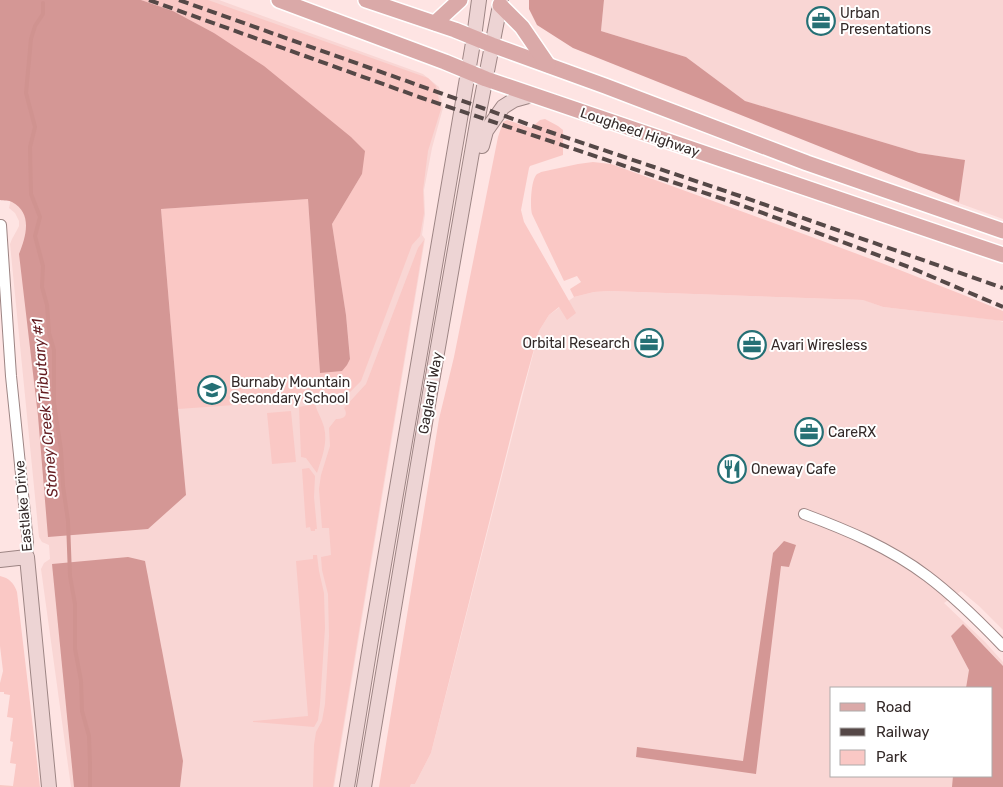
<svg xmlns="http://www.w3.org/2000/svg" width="1003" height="787" font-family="Rubik,sans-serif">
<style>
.built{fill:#f9d6d4;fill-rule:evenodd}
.green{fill:#fac8c5}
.forest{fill:#d49795}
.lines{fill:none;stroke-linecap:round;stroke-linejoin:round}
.stream{stroke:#d09390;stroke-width:4}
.street-casing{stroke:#9d8584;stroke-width:12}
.secondary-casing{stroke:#9d8584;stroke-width:16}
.primary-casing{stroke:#fff;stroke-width:18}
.street{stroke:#fff;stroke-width:10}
.secondary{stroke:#edd4d4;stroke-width:14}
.primary{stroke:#daa9a8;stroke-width:15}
.rail{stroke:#554847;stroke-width:4;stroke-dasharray:10 5;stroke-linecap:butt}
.labels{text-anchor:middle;stroke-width:4;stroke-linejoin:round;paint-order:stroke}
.poi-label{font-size:14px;fill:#342a29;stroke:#fff;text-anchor:start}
.street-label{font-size:14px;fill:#342a29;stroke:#fff}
.water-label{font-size:15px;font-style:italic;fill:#631b1f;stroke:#fff}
</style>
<rect width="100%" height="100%" fill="#fee4e3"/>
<g class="built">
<polygon points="56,0 219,0 423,74 439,87 443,108 432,148 424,190 425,214 422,235 425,239 334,787 71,787 41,569 44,563 50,559 49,545 42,542 39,537 10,244 12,239 17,230 19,226 19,221 15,213 9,208"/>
<polygon points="604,0 1003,0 1003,219 953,201 955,196 963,160 919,153 744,101 686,57 601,31"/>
<path d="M610,291L864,300L883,307L997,320L1003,322V630L979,606L961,591L944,603L985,642L1003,662V787H410L411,784H415L431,753L539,331L549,315L574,297L594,292ZM832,688H992V776H832Z"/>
</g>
<g class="green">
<polygon points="141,0 208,0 428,78 436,86 441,109 428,151 423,190 424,213 420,236 412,245 361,381 350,392 322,396 322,399 178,409 161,209 308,199 320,373 347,365 350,358 346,315 332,224 362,174 214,33 173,11"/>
<polygon points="545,119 558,126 563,130 563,155 530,166 529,168 521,210 524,222 576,313 567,320 559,307 549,315 539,331 521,396 431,753 415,784 411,784 410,787 379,787 439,419 454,357 498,137 503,122 507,120 531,128 540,120"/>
<path d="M593,162L611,164C743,212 874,258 1003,311V321L883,307L863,300L610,291L594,292L574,297L570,289L581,282L577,276L564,281L532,214C530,207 531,184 535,177C537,173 538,174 541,172L578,164Z"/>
<path d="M424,240L333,787H313L314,745L316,732L322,721L325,704L329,636L328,594L322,570L321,557L331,555L329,528H322L319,489L321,475L330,446L329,428L336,419C343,419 349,416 344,408L366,384L418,248Z"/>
<path d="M315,404C317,412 322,419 324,427C328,443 322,457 317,473L306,458L301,457L299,407Z"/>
<polygon points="291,411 296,462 272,464 267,413"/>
<polygon points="309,468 315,476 314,497 317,529 315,529 315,531 311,531 310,527 306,528 302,469"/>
<polygon points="313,555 317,555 319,571 324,593 325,628 320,704 318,720 314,727 253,722 253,721 308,716 296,561 313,559"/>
<path d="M0,576C9,578 14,583 17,592L40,787H0V785L13,786L16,764L10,763L13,742L10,741L13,718L7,717L10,695L4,694V692H0V683L3,671L0,646Z"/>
</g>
<g class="forest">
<path d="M0,0H141L173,11L214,33L264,66L351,137L365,151L362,174L332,224L346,315L350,359L347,365L342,371L320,373L308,199L161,209L178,409L186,495L148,529L48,537L38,416L19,254C26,237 33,213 12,202C9,200 4,201 0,200Z"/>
<polygon points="529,0 604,0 601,31 686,57 745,101 919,153 965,160 959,202 573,48 537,25 529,9"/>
<polygon points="784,541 796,545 789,567 781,566 756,774 636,757 637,747 743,761 773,553"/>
<polygon points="128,557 145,561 183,761 180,787 74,787 52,564"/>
<polygon points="963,624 1003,666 1003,787 952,787 953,776 992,776 992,688 966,688 969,670 951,636"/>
</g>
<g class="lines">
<polyline class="stream" points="43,3 43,14 35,26 31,39 26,93 35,127 30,147 31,194 40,217 35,236 43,266 42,287 47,305 49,333 54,350 54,403 61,450 63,486 68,521 70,576 75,604 75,649 81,681 82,711 89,736 90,764 90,787"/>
<defs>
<g id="street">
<polyline points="1,225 11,376 28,543 27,557"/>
<path d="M804,514C847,530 890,548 927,576C955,597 979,621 1003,646"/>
</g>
<g id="secondary">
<polyline points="482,146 486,131 503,107 514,100 532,95"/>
<polyline points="0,560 27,557 49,787"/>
<polyline points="347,787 371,640 474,37 479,0"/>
<polyline points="364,787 430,393 479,112 501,0"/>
</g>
<g id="primary">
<polyline points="279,0 445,62 486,79 1003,255"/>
<polyline points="366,0 455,30 492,45 605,86 807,163 1003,231"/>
<polyline points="500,5 522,27 548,65"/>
<polyline points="435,23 460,0"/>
</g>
</defs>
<use href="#street" class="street-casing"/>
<use href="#secondary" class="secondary-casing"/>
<use href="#primary" class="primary-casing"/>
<use href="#street" class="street"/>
<use href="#secondary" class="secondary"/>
<use href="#primary" class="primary"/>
<g class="rail">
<polyline points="149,0 422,98 738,204 856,247 909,267 1003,307"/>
<polyline points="179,0 547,131 740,196 1003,288"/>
</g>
</g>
<defs>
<symbol id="office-ring" viewBox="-11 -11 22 22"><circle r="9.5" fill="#fff" stroke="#257075" stroke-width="1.5"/><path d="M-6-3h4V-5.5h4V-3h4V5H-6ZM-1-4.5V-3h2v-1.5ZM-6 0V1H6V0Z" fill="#257075"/></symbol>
<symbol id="school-ring" viewBox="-11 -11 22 22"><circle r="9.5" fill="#fff" stroke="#257075" stroke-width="1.5"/><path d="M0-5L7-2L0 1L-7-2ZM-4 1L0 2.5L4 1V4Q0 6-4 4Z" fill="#257075"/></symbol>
<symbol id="restaurant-ring" viewBox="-11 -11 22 22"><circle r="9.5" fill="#fff" stroke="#257075" stroke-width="1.5"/><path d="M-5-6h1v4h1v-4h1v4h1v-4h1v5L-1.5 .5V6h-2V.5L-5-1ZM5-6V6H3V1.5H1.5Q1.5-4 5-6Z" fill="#257075"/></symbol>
</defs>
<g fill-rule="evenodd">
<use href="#office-ring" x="805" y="5" width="32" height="32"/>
<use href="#office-ring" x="633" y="327" width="32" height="32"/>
<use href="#office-ring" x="736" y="329" width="32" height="32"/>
<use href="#school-ring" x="196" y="374" width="32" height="32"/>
<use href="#office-ring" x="793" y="416" width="32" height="32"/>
<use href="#restaurant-ring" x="716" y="453" width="32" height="32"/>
</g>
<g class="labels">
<g class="poi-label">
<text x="840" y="18">Urban<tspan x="840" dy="16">Presentations</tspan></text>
<text x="630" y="348" text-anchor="end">Orbital Research</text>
<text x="771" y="350">Avari Wiresless</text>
<text x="231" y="387">Burnaby Mountain<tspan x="231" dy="16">Secondary School</tspan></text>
<text x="828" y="437">CareRX</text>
<text x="751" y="474">Oneway Cafe</text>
</g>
<g class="street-label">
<text transform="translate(640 132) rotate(19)" y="5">Lougheed Highway</text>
<text transform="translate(430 393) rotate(-80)" y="5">Gaglardi Way</text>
<text transform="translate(23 506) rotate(-95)" y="5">Eastlake Drive</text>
</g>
<g class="water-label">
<text transform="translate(45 408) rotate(-95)" y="5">Stoney Creek Tributary #1</text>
</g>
</g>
<rect x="830" y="687" width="162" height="90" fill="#ffffff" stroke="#aeaaa9"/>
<rect x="840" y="703" width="25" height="8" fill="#daa9a8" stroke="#aeaaa9"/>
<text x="876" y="712" font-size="15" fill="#342a29">Road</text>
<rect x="840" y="728" width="25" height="8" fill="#554847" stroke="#aeaaa9"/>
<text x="876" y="737" font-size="15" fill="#342a29">Railway</text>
<rect x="840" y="750" width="25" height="15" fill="#fac8c5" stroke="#aeaaa9"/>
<text x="876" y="762" font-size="15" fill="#342a29">Park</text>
</svg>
